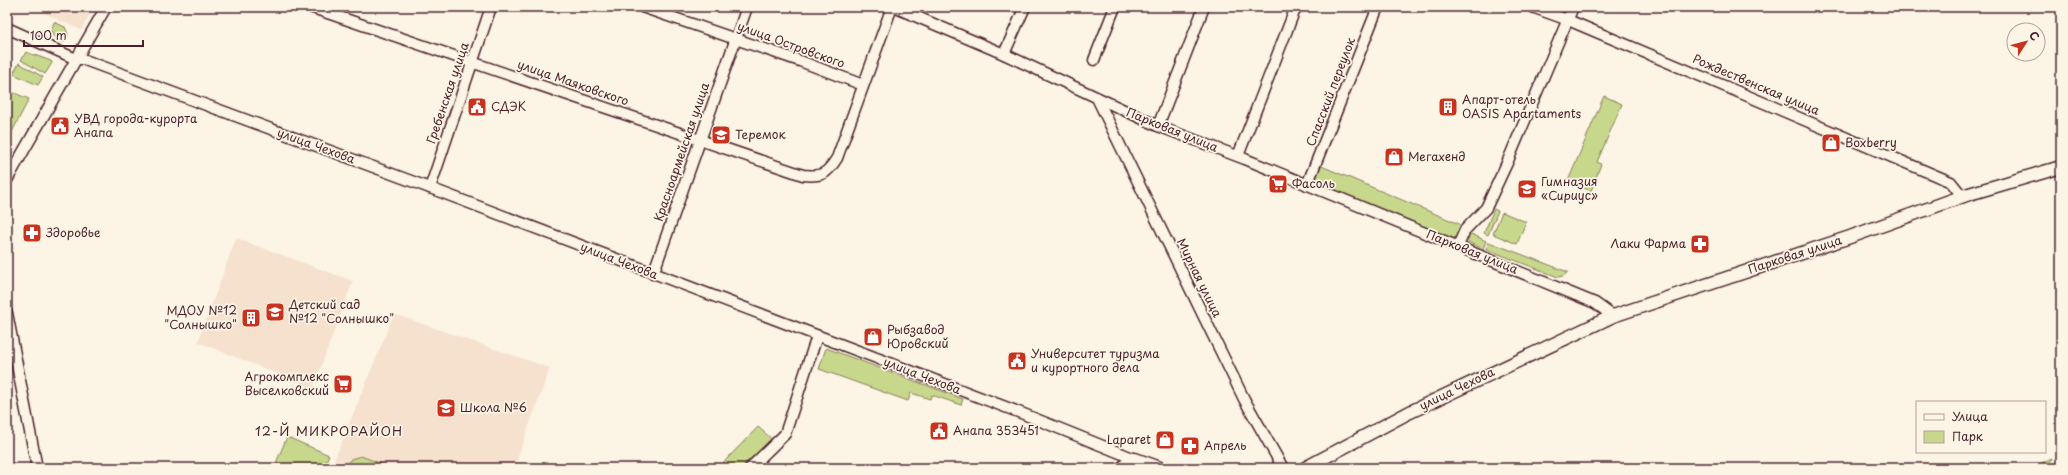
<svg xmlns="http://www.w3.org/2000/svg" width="2068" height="475" font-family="'Playpen Sans',sans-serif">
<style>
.built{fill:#f5e1ce}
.green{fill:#c7d88c;stroke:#887c5c}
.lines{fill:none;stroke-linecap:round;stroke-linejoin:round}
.minor-casing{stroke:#4a1f2b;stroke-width:13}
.major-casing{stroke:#4a1f2b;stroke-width:15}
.minor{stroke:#fcf5e5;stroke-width:10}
.major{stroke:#fcf5e5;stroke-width:12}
.labels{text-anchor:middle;stroke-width:3.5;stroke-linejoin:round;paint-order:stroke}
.street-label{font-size:12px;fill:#4a1f2b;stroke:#fcf5e5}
.poi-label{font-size:12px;fill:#4a1f2b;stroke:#fcf5e5;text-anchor:start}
.neighbourhood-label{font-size:13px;letter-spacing:1px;fill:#4a1f2b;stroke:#fcf5e5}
</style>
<rect width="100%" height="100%" fill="#fcf5e5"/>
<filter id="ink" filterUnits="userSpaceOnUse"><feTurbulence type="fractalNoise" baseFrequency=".025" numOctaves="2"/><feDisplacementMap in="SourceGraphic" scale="8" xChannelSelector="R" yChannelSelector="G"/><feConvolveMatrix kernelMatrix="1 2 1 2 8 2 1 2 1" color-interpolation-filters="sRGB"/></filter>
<g filter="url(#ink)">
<g class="built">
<polygon points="30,7 94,7 81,30"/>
<polygon points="236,238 353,281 313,388 198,342"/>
<polygon points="394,314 550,368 514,468 331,468"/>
</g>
<g class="green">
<polygon points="54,22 65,27 68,34 64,42 53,36 51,31"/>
<polygon points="26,52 51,61 52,63 45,74 21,60"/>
<polygon points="19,63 43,77 38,85 13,74"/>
<polygon points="12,92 29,99 12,132 7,105"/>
<polygon points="1604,96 1622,104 1597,162 1601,164 1591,191 1568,181"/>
<polygon points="1319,165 1464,226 1457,242 1312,181"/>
<polygon points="1494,209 1498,211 1488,235 1484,233"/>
<polygon points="1502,212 1526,222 1517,244 1493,234"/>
<polygon points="1467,232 1486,241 1483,249 1468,242"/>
<polygon points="1489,242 1568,272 1563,276 1558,277 1486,249"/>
<polygon points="826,348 963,399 961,405 932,395 930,399 911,393 908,401 819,369"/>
<polygon points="758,427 773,440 746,468 718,468"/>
<polygon points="287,437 329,455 323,468 286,468 276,463"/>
<polygon points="361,456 392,468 343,468 351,459"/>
<polygon points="2052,458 2048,468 2031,468"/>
</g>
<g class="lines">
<defs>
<g id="minor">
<path d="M310,7L803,175C822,177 827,174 837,158L892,7"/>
<polyline points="642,7 800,61 863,85"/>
<polyline points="894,7 1004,54 1158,126 1245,159 1595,303 1613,316"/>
<polyline points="1532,7 1568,20 1951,182 1963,197"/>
<polyline points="7,28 76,59 82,59 430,188 1021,413 1135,459"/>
<polyline points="1004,54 1025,7"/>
<polyline points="1094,60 1115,7"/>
<polyline points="1097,98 1244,399 1283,468"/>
<polyline points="1158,126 1204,7"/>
<polyline points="1238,156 1296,7"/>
<polyline points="7,180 106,7"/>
<polyline points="1307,185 1378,7"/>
<polyline points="430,188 491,7"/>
<polyline points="1458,246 1465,230 1486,208 1507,163 1573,7"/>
<polyline points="653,274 747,7"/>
<polyline points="7,313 37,468"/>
<polyline points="750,468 785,434 817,336"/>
</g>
<g id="major">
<polyline points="1122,468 1135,459 1160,468"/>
<polyline points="1305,468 1408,413 1613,316 1850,237 1969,194 2061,167"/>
</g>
</defs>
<use href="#minor" class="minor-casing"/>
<use href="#major" class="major-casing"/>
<use href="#minor" class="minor"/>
<use href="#major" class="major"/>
</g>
</g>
<defs>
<symbol id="civic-square" viewBox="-11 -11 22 22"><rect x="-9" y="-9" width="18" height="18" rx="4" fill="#c8321e" stroke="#fcf5e5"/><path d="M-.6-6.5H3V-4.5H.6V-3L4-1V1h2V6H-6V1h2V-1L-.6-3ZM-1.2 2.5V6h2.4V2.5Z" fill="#fff"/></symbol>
<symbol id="building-square" viewBox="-11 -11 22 22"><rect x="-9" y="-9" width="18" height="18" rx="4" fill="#c8321e" stroke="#fcf5e5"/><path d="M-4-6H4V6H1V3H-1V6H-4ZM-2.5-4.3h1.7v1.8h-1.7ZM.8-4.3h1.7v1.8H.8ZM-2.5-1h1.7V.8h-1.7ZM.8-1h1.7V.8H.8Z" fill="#fff"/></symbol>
<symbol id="school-square" viewBox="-11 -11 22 22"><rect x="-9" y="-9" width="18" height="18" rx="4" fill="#c8321e" stroke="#fcf5e5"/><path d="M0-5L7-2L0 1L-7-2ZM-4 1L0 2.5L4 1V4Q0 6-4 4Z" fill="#fff"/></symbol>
<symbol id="shop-square" viewBox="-11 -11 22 22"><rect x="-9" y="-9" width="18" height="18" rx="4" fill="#c8321e" stroke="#fcf5e5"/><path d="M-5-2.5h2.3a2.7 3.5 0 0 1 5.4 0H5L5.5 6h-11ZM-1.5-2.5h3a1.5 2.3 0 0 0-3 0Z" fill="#fff"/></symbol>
<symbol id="supermarket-square" viewBox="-11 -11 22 22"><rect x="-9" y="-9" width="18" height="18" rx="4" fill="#c8321e" stroke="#fcf5e5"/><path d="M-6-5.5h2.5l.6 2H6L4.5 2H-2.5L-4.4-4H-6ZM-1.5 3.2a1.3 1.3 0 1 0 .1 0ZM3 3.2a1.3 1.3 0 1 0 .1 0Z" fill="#fff"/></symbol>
<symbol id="pharmacy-square" viewBox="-11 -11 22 22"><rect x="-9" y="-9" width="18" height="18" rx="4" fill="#c8321e" stroke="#fcf5e5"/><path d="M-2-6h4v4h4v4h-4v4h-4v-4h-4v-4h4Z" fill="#fff"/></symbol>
</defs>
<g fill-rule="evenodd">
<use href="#civic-square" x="466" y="96" width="22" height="22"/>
<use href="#building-square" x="1437" y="96" width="22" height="22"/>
<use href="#civic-square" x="49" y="115" width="22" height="22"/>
<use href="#school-square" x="710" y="124" width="22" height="22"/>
<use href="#shop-square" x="1820" y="132" width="22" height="22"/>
<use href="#shop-square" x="1383" y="146" width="22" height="22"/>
<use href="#supermarket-square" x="1267" y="173" width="22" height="22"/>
<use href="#school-square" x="1516" y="178" width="22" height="22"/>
<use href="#pharmacy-square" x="21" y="222" width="22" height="22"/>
<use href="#pharmacy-square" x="1689" y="233" width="22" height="22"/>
<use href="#school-square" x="264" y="301" width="22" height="22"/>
<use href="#building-square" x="240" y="307" width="22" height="22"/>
<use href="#shop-square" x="862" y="326" width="22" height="22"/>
<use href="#civic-square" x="1006" y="350" width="22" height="22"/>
<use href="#supermarket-square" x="332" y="373" width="22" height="22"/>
<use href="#school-square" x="435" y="397" width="22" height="22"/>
<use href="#civic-square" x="928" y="420" width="22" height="22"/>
<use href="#shop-square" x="1154" y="429" width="22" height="22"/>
<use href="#pharmacy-square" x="1179" y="435" width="22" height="22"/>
</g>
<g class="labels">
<g class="street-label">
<text transform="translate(791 45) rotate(20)" y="4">улица Островского</text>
<text transform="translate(573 83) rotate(19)" y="4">улица Маяковского</text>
<text transform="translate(1756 85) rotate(23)" y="4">Рождественская улица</text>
<text transform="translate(1331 92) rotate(-69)" y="4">Спасский переулок</text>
<text transform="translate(448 93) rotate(-71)" y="4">Гребенская улица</text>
<text transform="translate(1172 130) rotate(22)" y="4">Парковая улица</text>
<text transform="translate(316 146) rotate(20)" y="4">улица Чехова</text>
<text transform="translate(682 152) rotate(-71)" y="4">Красноармейская улица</text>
<text transform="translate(1472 252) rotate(22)" y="4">Парковая улица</text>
<text transform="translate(1795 255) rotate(-18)" y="4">Парковая улица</text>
<text transform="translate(619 261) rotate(21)" y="4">улица Чехова</text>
<text transform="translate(1199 278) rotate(64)" y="4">Мирная улица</text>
<text transform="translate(922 376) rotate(21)" y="4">улица Чехова</text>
<text transform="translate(1457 389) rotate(-26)" y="4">улица Чехова</text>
</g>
<g class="poi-label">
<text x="1462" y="104">Апарт-отель<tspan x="1462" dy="14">OASIS Apartaments</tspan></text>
<text x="491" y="111">СДЭК</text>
<text x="74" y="123">УВД города-курорта<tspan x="74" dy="14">Анапа</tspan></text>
<text x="735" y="139">Теремок</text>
<text x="1845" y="147">Boxberry</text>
<text x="1408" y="161">Мегахенд</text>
<text x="1541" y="186">Гимназия<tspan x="1541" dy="14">«Сириус»</tspan></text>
<text x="1292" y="188">Фасоль</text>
<text x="46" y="237">Здоровье</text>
<text x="1686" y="248" text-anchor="end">Лаки Фарма</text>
<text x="289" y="309">Детский сад<tspan x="289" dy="14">№12 "Солнышко"</tspan></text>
<text x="237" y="315" text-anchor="end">МДОУ №12<tspan x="237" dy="14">"Солнышко"</tspan></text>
<text x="887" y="334">Рыбзавод<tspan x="887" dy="14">Юровский</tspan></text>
<text x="1031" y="358">Университет туризма<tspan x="1031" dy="14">и курортного дела</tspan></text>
<text x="329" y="381" text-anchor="end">Агрокомплекс<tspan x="329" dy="14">Выселковский</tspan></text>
<text x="460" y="412">Школа №6</text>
<text x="953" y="435">Анапа 353451</text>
<text x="1151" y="444" text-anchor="end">Laparet</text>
<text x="1204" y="450">Апрель</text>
</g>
<g class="neighbourhood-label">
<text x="329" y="436">12-Й МИКРОРАЙОН</text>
</g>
</g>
<rect width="2068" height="475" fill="none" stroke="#fcf5e5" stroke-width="24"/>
<rect x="12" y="12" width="2044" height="451" fill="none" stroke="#4a1f2b" stroke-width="1.5" filter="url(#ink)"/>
<rect x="1916" y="401" width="130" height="52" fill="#fcf5e5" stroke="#b59f9b"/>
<rect x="1924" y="414" width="20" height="6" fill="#fcf5e5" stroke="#b59f9b"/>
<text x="1952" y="421" font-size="12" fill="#4a1f2b">Улица</text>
<rect x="1924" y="431" width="20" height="12" fill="#c7d88c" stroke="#b59f9b"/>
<text x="1952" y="441" font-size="12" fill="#4a1f2b">Парк</text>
<g transform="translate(2026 42) rotate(54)"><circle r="19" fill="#fcf5e5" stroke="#b59f9b"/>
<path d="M0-3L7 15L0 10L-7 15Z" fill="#c8321e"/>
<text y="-6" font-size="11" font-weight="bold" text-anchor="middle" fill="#4a1f2b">С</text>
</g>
<path d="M24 40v6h119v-6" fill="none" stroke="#4a1f2b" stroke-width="2"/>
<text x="30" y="40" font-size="12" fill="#4a1f2b" stroke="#fcf5e5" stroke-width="3" paint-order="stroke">100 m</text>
</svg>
